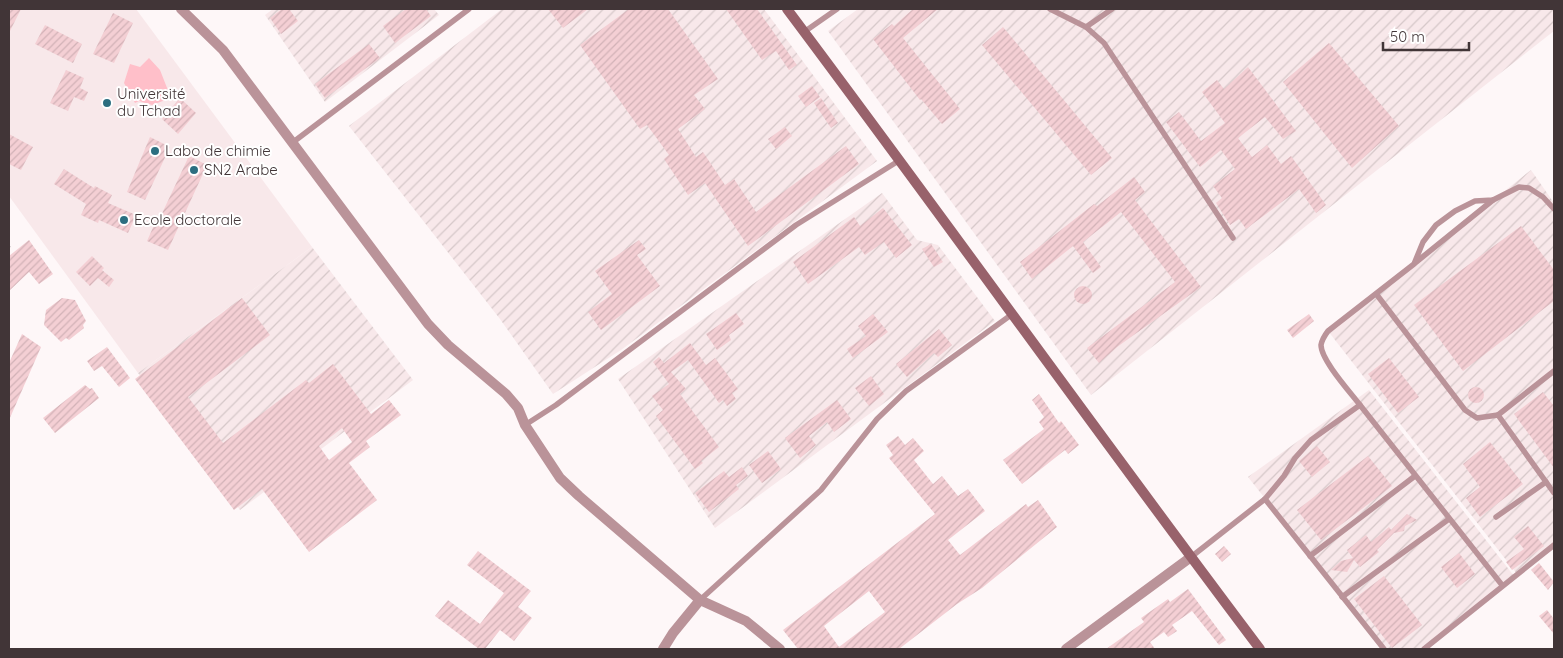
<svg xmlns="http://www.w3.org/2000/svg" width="1563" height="658" font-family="Quicksand,sans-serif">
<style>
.built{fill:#f8e8ea}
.industrial{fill:url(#industrial-furrows)}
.park{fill:#ffbfc9}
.building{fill:url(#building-hatch);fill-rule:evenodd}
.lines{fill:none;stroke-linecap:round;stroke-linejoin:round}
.path{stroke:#b2a9ab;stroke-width:2;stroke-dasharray:4 4;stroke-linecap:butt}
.lane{stroke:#ba9399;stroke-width:5.5}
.street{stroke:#ba9399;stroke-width:10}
.secondary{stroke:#98626b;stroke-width:10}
.poi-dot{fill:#2c6e80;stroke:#fff;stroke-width:2}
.labels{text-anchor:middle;stroke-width:4;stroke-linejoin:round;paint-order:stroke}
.poi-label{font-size:15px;fill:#413537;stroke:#fff;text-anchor:start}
</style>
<defs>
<pattern id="industrial-furrows" width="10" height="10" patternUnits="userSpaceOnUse" patternTransform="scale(1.25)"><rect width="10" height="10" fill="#f8e8ea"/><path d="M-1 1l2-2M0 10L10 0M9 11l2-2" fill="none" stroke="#d6c8c9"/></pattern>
<pattern id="building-hatch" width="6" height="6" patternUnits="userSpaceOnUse" patternTransform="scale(1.25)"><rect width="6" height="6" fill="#f4cfd4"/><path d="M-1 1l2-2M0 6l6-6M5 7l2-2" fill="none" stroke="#d2b2b7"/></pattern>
</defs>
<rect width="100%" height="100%" fill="#fef7f8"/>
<polygon class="built" points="9,9 136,9 312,247 138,373 9,196"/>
<g class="industrial">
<polygon points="273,9 434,9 439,15 325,102 265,15"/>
<polygon points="502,9 764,9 877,161 621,350 553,394 500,319 349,126"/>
<polygon points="858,9 1554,9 1554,31 1091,395 828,31"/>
<polygon points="1531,170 1554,203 1554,549 1517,574 1328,331"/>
<polygon points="882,193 917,240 938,245 995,321 715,528 618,379"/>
<polygon points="312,247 413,380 240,510 138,373"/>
<polygon points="1369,390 1514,576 1419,649 1385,649 1248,477"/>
</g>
<polygon class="park" points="149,58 160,70 171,98 152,105 139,101 135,103 124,83 130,64 140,67"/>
<g class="building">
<polygon points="9,9 21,9 9,33"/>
<polygon points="282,9 289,9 298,21 281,34 270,18"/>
<polygon points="406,9 426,9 431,16 395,43 383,26"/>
<polygon points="548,9 588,9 563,28"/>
<polygon points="629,9 668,9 718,79 694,95 705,109 678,129 696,157 703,152 725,185 734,179 756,212 846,146 859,164 748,246 705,183 688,195 664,159 669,155 647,125 640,129 580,45"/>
<polygon points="726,9 757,9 797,65 789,70 776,51 762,60"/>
<polygon points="913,9 938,9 903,38 960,109 942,124 921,99 920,100 873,39 892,24 894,26"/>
<polygon points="113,13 133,23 114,63 93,54"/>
<polygon points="45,25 82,44 73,63 35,44"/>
<polygon points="1003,27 1112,158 1091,175 982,45"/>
<polygon points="1329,43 1399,126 1352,168 1283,82"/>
<polygon points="369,44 380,58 325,98 315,84"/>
<polygon points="1248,67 1296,131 1283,139 1265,117 1238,138 1252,157 1267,145 1281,164 1291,156 1326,205 1316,213 1299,189 1246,229 1239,219 1230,225 1216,203 1222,198 1213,186 1235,169 1221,150 1200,167 1166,122 1179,112 1201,141 1225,123 1202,92 1217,80 1224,89"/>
<polygon points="66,70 84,78 80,88 88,92 84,101 74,97 68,111 50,103"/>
<polygon points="812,86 820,97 806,107 798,96"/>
<polygon points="180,98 196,113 178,134 162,119"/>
<polygon points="821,98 838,123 831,128 814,103"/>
<polygon points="785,127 792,136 776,149 768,139"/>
<polygon points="9,134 33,147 21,170 9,164"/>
<polygon points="150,137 170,147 145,200 127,192"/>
<polygon points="189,156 207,165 168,250 147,241 155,223 157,224"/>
<polygon points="64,169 94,188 95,186 112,195 108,203 136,215 128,233 99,220 98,223 81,215 86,204 54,184"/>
<polygon points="1134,177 1145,192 1135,200 1201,287 1117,347 1099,363 1087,348 1175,282 1121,212 1083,242 1101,267 1093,273 1073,246 1032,279 1020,262 1094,204 1097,206"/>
<polygon points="883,208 912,245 896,258 884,242 865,255 859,247 808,284 793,262 854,217 860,226"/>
<polygon points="1521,226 1554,270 1554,301 1463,371 1414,305"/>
<polygon points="29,240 53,274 39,284 29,272 9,291 9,256"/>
<polygon points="639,240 646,249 637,255 660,286 601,330 588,312 612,294 595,271"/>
<polygon points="931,244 943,262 934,267 922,249"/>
<polygon points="92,256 104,268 102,270 114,280 109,287 98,278 90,286 76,272"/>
<circle cx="1083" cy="295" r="9"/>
<polygon points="62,298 75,300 86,321 83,325 84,328 69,340 66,338 61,342 44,325 46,310"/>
<path d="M242,298L270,335L188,397L223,443L306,380L309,383L333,364L371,414L389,400L401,415L366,441L370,447L349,463L377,500L309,552L262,489L234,510L135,379ZM342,428L352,442L329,460L319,446Z"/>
<polygon points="736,313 744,324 729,335 731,340 717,350 706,334"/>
<polygon points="873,314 888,332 853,358 847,349 866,336 858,326"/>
<polygon points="1309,314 1314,321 1293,338 1287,330"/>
<polygon points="939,329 952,345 938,357 934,353 907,377 896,364"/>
<polygon points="22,334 41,347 9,420 9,363"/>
<polygon points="690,343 706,365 715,358 738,389 732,393 736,399 727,406 723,400 719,403 688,360 671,372 686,389 680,394 719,447 701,461 703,463 695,469 656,416 663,410 652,396 669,384 653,362 659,357 664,363"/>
<polygon points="107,347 130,378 119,387 102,366 94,371 87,361"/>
<polygon points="1389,358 1419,397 1398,413 1368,374"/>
<polygon points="871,376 884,394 869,406 855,388"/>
<polygon points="85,385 90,389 92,388 99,398 55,433 43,418"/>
<circle cx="1476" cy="395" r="8"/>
<polygon points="1543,392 1554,406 1554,468 1514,414"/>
<polygon points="1039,394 1059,423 1061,421 1079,445 1068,454 1065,450 1022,484 1003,460 1044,429 1039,422 1044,417 1032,400"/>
<polygon points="837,400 851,419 834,432 827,422 809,436 816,445 800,458 785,438"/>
<path d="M898,436L905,445L913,438L924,451L914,460L933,484L942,476L958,496L968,489L985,511L948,540L960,555L1026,504L1028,507L1038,500L1057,527L982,588L957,604L899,649H798L783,630L935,514L889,458L893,455L886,445ZM869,591L885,612L839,647L824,626Z"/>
<polygon points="1490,442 1523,484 1480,517 1466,498 1480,487 1463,464"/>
<polygon points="1317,446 1330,462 1312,477 1299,461"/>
<polygon points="768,451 781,469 762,483 749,465"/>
<polygon points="1368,456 1392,486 1321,540 1297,510"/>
<polygon points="742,467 748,476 736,485 739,489 709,512 695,493 724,471 729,477"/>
<polygon points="1407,514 1417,520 1405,526 1404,531 1394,533 1377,550 1379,552 1360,567 1354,560 1347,572 1331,570 1341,561 1353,558 1347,550 1366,535 1371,542 1389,527 1391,530"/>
<polygon points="1528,526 1544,546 1512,570 1506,562 1524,549 1514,537"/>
<polygon points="1224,546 1231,554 1222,562 1215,554"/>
<polygon points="478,551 531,591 518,607 532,618 514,641 500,630 485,649 479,649 435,616 448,600 480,624 504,593 467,565"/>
<polygon points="1459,553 1475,574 1457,588 1441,567"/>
<polygon points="1539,563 1554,582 1548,590 1531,570"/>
<polygon points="1384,576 1422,625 1392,648 1354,599"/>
<polygon points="1188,589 1226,640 1219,645 1192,611 1172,625 1177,631 1168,637 1164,632 1150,642 1155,649 1106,649 1144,622 1141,618 1168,599 1170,602"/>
<polygon points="1547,610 1554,619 1554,634 1539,616"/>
</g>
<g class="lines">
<polyline class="path" points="9,247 10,246"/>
<g class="lane">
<polyline points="1050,9 1086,27 1104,43 1233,238"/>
<polyline points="1086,27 1112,9"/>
<polyline points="804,32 837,9"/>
<polyline points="292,143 469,9"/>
<polyline points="1415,263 1493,200"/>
<polyline points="1377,295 1465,410 1477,418 1498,415 1554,493"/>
<polyline points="1360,405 1502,585"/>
<polyline points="1498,415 1554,371"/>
<polyline points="525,425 556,405 796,225 900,160"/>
<polyline points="1265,499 1384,649"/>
<polyline points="1496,517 1546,482"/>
<polyline points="1310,556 1415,476"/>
<path d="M1191,557L1265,499L1284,476L1295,458L1311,440L1360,405C1350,392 1321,360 1321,345C1322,339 1325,335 1328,331L1414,264L1423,242L1436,225L1455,211L1475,201L1493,200L1519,187L1529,188L1543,197L1554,209"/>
<polyline points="1342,597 1449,519"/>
<polyline points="700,600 821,490 877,419 906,391 1011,315"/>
<polyline points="1424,649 1554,545"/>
</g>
<g class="street">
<polyline points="181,9 223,50 428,324 448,345 506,394 518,408 525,425 560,478 579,496 700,600 746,621 780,649"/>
<polyline points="663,649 673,633 700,600"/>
<polyline points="1066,649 1191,557"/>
</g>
<path class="secondary" d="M787,9C946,221 1100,437 1260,649"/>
</g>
<g class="poi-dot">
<circle cx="107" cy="103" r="5"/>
<circle cx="155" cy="151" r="5"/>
<circle cx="194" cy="170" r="5"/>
<circle cx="124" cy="220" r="5"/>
</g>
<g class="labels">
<g class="poi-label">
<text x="117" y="99">Université<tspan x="117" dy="17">du Tchad</tspan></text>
<text x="165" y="156">Labo de chimie</text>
<text x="204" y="175">SN2 Arabe</text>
<text x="134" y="225">Ecole doctorale</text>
</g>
</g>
<rect width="1563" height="658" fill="none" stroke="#413537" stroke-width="20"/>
<path d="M1383 42v8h86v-8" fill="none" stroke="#413537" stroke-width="2.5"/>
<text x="1390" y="42" font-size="15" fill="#413537" stroke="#ffffff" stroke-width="4" paint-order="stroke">50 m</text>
</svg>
